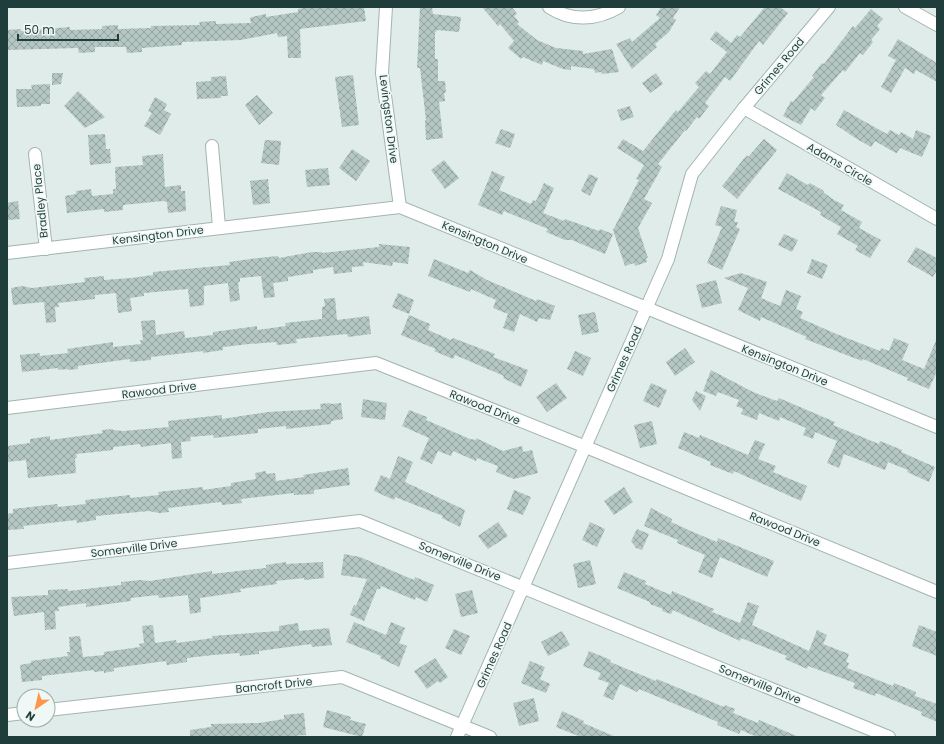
<svg xmlns="http://www.w3.org/2000/svg" width="944" height="744" font-family="Poppins,sans-serif">
<style>
.building{fill:url(#building-cross-hatch)}
.lines{fill:none;stroke-linecap:round;stroke-linejoin:round}
.minor-casing{stroke:#a2b4b1;stroke-width:14}
.minor{stroke:#fff;stroke-width:12}
.labels{text-anchor:middle;stroke-width:3.5;stroke-linejoin:round;paint-order:stroke}
.street-label{font-size:11px;fill:#1f3e3b;stroke:#f0f8f6}
</style>
<defs>
<pattern id="building-cross-hatch" width="8" height="8" patternUnits="userSpaceOnUse"><rect width="8" height="8" fill="#b5c7c2"/><path d="M0 0l8 8M0 8l8-8" fill="none" stroke="#93a39f"/></pattern>
</defs>
<rect width="100%" height="100%" fill="#e0ece9"/>
<g class="building">
<polygon points="309,7 364,7 366,21 300,29 301,58 288,58 287,36 278,37 277,33 241,40 182,42 182,45 142,48 142,52 127,53 126,47 95,47 95,52 79,53 78,48 7,50 7,30 21,29 21,31 70,27 70,30 102,29 102,26 118,25 118,29 151,28 151,26 200,25 199,22 216,21 216,24 251,23 250,18 252,17 266,14 266,17 298,12 298,9"/>
<polygon points="420,7 432,7 433,14 461,17 459,32 437,30 435,33 435,59 438,59 438,81 445,81 446,92 444,93 445,101 439,102 443,138 426,140 425,120 426,120 420,68 417,68"/>
<polygon points="482,7 512,7 517,14 514,16 519,22 517,24 537,40 556,48 583,51 583,54 612,49 619,72 602,74 601,72 595,73 594,69 571,66 571,70 563,69 543,61 542,65 523,57 521,59 508,48 514,41 500,24 498,26"/>
<polygon points="661,7 680,7 673,18 676,20 669,32 655,44 657,47 632,69 616,44 630,38 632,42 660,18 656,15"/>
<polygon points="765,7 780,7 788,13 763,45 759,41 730,81 725,77 705,103 709,106 699,119 697,117 686,131 685,130 658,164 662,167 644,199 652,203 638,228 648,258 646,258 647,262 635,266 634,263 625,266 613,230 639,180 636,179 644,165 617,148 623,139 643,151 676,110 678,112 699,87 695,83 706,71 710,74 727,52 710,39 716,31 731,43 737,35 740,37"/>
<polygon points="871,9 883,19 877,26 880,29 871,40 873,42 863,55 860,53 845,72 843,70 821,95 825,98 815,111 811,108 801,125 783,116 791,101 793,102 814,77 812,76 815,72 822,63 824,64 853,26 855,28"/>
<polygon points="898,39 937,63 937,82 916,70 914,74 905,68 891,93 881,87 896,60 888,56"/>
<polygon points="52,73 63,73 61,84 52,85"/>
<polygon points="656,73 663,84 650,93 642,83"/>
<polygon points="353,75 359,125 342,127 335,77"/>
<polygon points="226,76 228,96 221,96 221,98 197,99 196,82 211,81 211,77"/>
<polygon points="50,84 50,104 41,104 41,106 17,107 16,89 32,89 31,85"/>
<polygon points="78,91 105,117 85,128 64,106"/>
<polygon points="257,95 273,113 259,125 245,105"/>
<polygon points="155,97 167,104 164,110 171,114 160,135 144,126 152,113 148,111"/>
<polygon points="630,106 634,117 621,121 617,110"/>
<polygon points="844,110 887,134 890,130 899,135 901,132 913,139 916,130 931,136 922,157 900,148 897,153 894,152 875,141 871,147 857,139 836,125"/>
<polygon points="501,129 515,134 510,148 495,143"/>
<polygon points="105,134 106,149 110,149 111,163 90,165 88,135"/>
<polygon points="764,139 777,150 737,199 722,186 742,161 747,155 748,157"/>
<polygon points="265,140 281,141 279,165 261,163"/>
<polygon points="352,149 370,161 356,181 339,168"/>
<polygon points="163,154 165,187 181,185 181,191 185,191 186,211 168,213 167,202 163,201 123,205 123,210 104,212 104,209 67,213 65,196 76,194 76,191 91,189 92,196 113,194 113,189 116,189 115,167 143,165 142,156"/>
<polygon points="444,160 459,178 445,189 431,170"/>
<polygon points="328,168 330,185 307,187 305,170"/>
<polygon points="492,171 505,177 499,190 531,204 533,200 536,201 544,183 554,188 543,213 564,221 565,219 599,231 600,229 613,234 605,254 572,240 565,240 546,232 548,229 504,211 502,215 478,205"/>
<polygon points="787,173 808,185 810,183 824,191 823,192 834,200 844,205 841,210 862,222 859,228 881,240 870,258 855,250 858,246 837,234 841,227 820,215 821,212 778,189"/>
<polygon points="589,174 598,178 590,196 581,191"/>
<polygon points="268,179 270,203 253,205 250,181"/>
<polygon points="18,201 20,219 7,220 7,203"/>
<polygon points="721,206 737,210 734,222 738,222 736,227 740,229 722,270 707,263 722,227 715,225"/>
<polygon points="784,234 798,240 792,252 778,245"/>
<polygon points="379,244 410,247 408,264 393,262 392,266 363,262 364,266 352,267 352,272 334,274 333,267 313,270 313,273 288,277 288,281 273,283 275,297 264,298 261,276 240,278 240,282 238,282 240,300 230,302 228,283 204,286 204,305 198,306 190,307 188,289 144,293 144,296 130,298 132,311 118,313 116,293 95,295 95,299 58,303 59,307 55,307 56,322 46,323 44,302 13,305 11,288 22,286 32,288 85,282 84,278 104,276 104,280 131,278 153,275 153,272 230,265 229,262 250,259 278,256 279,258 312,252 322,252 322,253 379,247"/>
<polygon points="916,247 937,258 937,270 933,277 907,262"/>
<polygon points="434,259 468,273 470,270 487,280 536,301 537,299 555,306 550,320 539,318 537,322 520,314 514,332 503,328 508,314 493,308 496,300 471,289 470,292 428,276"/>
<polygon points="812,259 828,265 822,279 807,273"/>
<polygon points="741,273 767,282 761,298 780,306 786,290 801,296 796,309 803,312 800,318 834,333 880,351 881,348 889,351 894,338 909,344 902,360 924,369 937,338 937,371 929,389 907,380 908,378 863,359 862,361 805,339 807,337 761,317 760,321 738,310 748,288 724,278"/>
<polygon points="716,280 722,303 702,308 696,285"/>
<polygon points="398,293 414,300 409,314 392,307"/>
<polygon points="335,298 337,320 369,316 371,334 348,337 347,334 296,339 297,343 277,345 276,342 249,344 223,347 223,350 203,353 203,351 151,357 151,360 130,362 130,359 78,366 78,369 68,370 68,369 58,370 58,368 22,372 20,355 40,353 40,356 68,353 67,349 113,342 113,347 141,344 140,340 143,340 141,321 155,320 156,335 184,331 185,338 213,335 213,332 257,326 257,330 286,326 285,323 322,319 322,307 325,306 324,299"/>
<polygon points="595,312 599,332 582,335 578,315"/>
<polygon points="409,315 430,324 428,330 451,340 453,338 495,354 493,357 528,370 521,387 503,378 504,376 455,355 453,359 434,351 436,349 401,335"/>
<polygon points="685,348 695,362 675,376 666,362"/>
<polygon points="575,351 591,358 583,376 567,369"/>
<polygon points="711,370 753,392 777,401 779,398 835,422 833,425 879,444 880,441 902,450 901,452 935,467 929,482 907,472 908,470 888,462 885,470 844,454 839,468 827,463 837,441 815,432 813,439 803,435 806,428 780,417 779,421 759,413 757,420 741,414 743,409 736,406 739,400 718,392 716,396 703,391"/>
<polygon points="556,383 567,398 547,412 536,397"/>
<polygon points="651,383 667,390 659,408 643,401"/>
<polygon points="696,391 706,396 700,411 692,400"/>
<polygon points="363,399 387,403 385,420 361,417"/>
<polygon points="330,403 331,404 341,403 343,419 331,421 331,424 286,429 286,426 258,429 258,433 214,438 213,435 190,437 191,441 181,442 182,458 172,459 171,443 141,447 140,444 113,447 113,450 76,454 77,458 75,458 76,473 28,478 26,460 7,462 7,446 30,443 30,439 50,436 50,440 103,433 102,430 113,429 113,430 123,431 169,427 168,421 222,415 222,419 268,412 321,409 320,404"/>
<polygon points="409,410 427,417 426,420 470,439 476,440 476,438 503,451 522,446 523,452 532,450 538,473 514,479 496,472 498,466 477,458 476,461 453,451 451,456 438,451 432,464 420,459 429,438 402,426"/>
<polygon points="652,421 657,444 640,448 634,425"/>
<polygon points="684,432 699,438 700,435 748,455 755,440 765,444 758,459 776,466 773,472 807,486 801,501 734,471 733,474 710,465 711,462 678,448"/>
<polygon points="398,456 413,462 405,482 465,510 460,527 442,518 443,516 395,497 394,500 374,491 381,475 390,479"/>
<polygon points="348,468 350,485 314,490 314,494 294,495 294,493 241,499 242,503 222,505 221,502 168,508 169,512 159,513 149,511 96,516 96,520 77,523 76,520 23,526 24,529 7,530 7,514 13,513 13,509 57,504 58,507 86,504 85,500 130,495 130,498 159,495 158,492 203,487 203,490 231,486 231,483 256,479 255,473 266,471 266,474 275,473 276,481 304,477 303,475"/>
<polygon points="624,487 633,502 614,515 604,501"/>
<polygon points="514,490 531,497 523,515 507,509"/>
<polygon points="651,508 672,519 671,522 693,532 717,542 718,538 774,561 767,577 720,557 712,578 698,572 705,555 677,543 678,540 644,526"/>
<polygon points="498,522 508,536 488,549 478,536"/>
<polygon points="590,522 605,529 597,547 582,540"/>
<polygon points="637,529 649,534 642,550 636,548 631,541"/>
<polygon points="344,554 360,557 414,580 415,577 434,585 427,602 416,597 415,600 381,586 380,589 377,589 364,621 350,615 354,605 356,606 367,579 341,575"/>
<polygon points="590,560 596,584 578,588 573,564"/>
<polygon points="286,562 286,564 323,562 324,578 304,580 304,578 276,581 277,584 240,589 241,592 200,598 201,612 190,614 188,595 159,598 158,595 131,598 131,601 86,607 86,603 58,607 59,611 55,611 56,629 45,630 44,612 14,616 11,597 48,595 48,590 68,589 68,591 121,585 121,582 140,580 150,581 212,571 212,574 266,568 266,565"/>
<polygon points="624,572 646,581 645,584 671,595 672,591 714,609 712,612 740,623 748,602 759,606 752,625 809,651 817,630 827,635 823,644 849,654 846,662 849,663 847,668 893,686 894,683 916,692 915,696 937,704 937,722 921,715 922,712 876,693 875,696 853,688 855,683 808,666 807,669 785,659 787,656 741,638 740,641 673,610 671,614 662,611 663,609 650,604 650,602 617,588"/>
<polygon points="472,590 478,613 461,617 455,594"/>
<polygon points="354,622 386,635 391,622 405,628 399,643 407,646 399,667 380,658 381,656 346,642"/>
<polygon points="298,623 299,631 329,628 332,645 312,647 311,644 259,651 259,654 240,656 239,653 213,655 187,658 187,662 167,665 166,661 114,668 114,671 104,673 104,671 94,672 94,670 42,676 42,680 22,682 20,665 31,663 31,661 68,656 67,652 70,652 69,637 80,636 83,657 104,655 104,652 140,647 139,644 144,643 142,626 153,625 155,643 176,640 177,643 213,638 212,636 279,631 279,626"/>
<polygon points="919,625 937,632 937,656 912,646"/>
<polygon points="454,629 470,636 461,655 445,648"/>
<polygon points="562,631 570,645 548,656 541,642"/>
<polygon points="589,651 611,660 610,662 656,681 657,679 724,707 725,705 735,709 733,713 758,723 759,720 799,737 757,737 741,730 739,734 717,725 718,722 639,689 637,692 620,684 613,700 603,696 609,683 598,679 601,673 583,666"/>
<polygon points="435,658 448,677 440,683 438,681 427,689 414,671"/>
<polygon points="530,661 545,667 540,679 550,684 546,693 521,683"/>
<polygon points="534,698 539,721 519,726 513,703"/>
<polygon points="327,710 351,717 350,720 366,724 362,737 323,727"/>
<polygon points="562,711 584,721 583,723 616,737 581,737 556,727"/>
<polygon points="304,713 306,735 281,737 190,737 190,730 211,727 211,724 259,723 284,719 284,715"/>
</g>
<g class="lines">
<defs>
<g id="minor">
<polyline points="386,7 382,73 400,207"/>
<path d="M549,7C571,22 597,20 619,7"/>
<polyline points="905,7 937,25"/>
<polyline points="744,108 937,219"/>
<polyline points="212,146 219,227"/>
<polyline points="35,154 46,249"/>
<polyline points="7,253 400,207 937,427"/>
<polyline points="7,408 376,363 586,447 937,592"/>
<polyline points="7,563 360,521 889,737"/>
<polyline points="48,710 342,677 490,737"/>
<polyline points="7,715 24,713"/>
<polyline points="457,737 668,259 692,174 744,108 829,7"/>
</g>
</defs>
<use href="#minor" class="minor-casing"/>
<use href="#minor" class="minor"/>
</g>
<g class="labels">
<g class="street-label">
<text transform="translate(779 66) rotate(-50)" y="4">Grimes Road</text>
<text transform="translate(389 119) rotate(83)" y="4">Levingston Drive</text>
<text transform="translate(840 164) rotate(30)" y="4">Adams Circle</text>
<text transform="translate(40 201) rotate(-96)" y="4">Bradley Place</text>
<text transform="translate(158 235) rotate(-7)" y="4">Kensington Drive</text>
<text transform="translate(485 242) rotate(23)" y="4">Kensington Drive</text>
<text transform="translate(624 359) rotate(-66)" y="4">Grimes Road</text>
<text transform="translate(785 365) rotate(22)" y="4">Kensington Drive</text>
<text transform="translate(159 390) rotate(-7)" y="4">Rawood Drive</text>
<text transform="translate(485 407) rotate(22)" y="4">Rawood Drive</text>
<text transform="translate(785 529) rotate(22)" y="4">Rawood Drive</text>
<text transform="translate(134 548) rotate(-7)" y="4">Somerville Drive</text>
<text transform="translate(460 561) rotate(22)" y="4">Somerville Drive</text>
<text transform="translate(494 655) rotate(-66)" y="4">Grimes Road</text>
<text transform="translate(760 684) rotate(22)" y="4">Somerville Drive</text>
<text transform="translate(274 685) rotate(-6)" y="4">Bancroft Drive</text>
</g>
</g>
<rect width="944" height="744" fill="none" stroke="#1f3e3b" stroke-width="16"/>
<g transform="translate(36 708) rotate(214)"><circle r="19" fill="#f0f8f6" stroke="#9caeab"/>
<path d="M0-3L7 15L0 10L-7 15Z" fill="#fe974b"/>
<text y="-6" font-size="11" font-weight="bold" text-anchor="middle" fill="#1f3e3b">N</text>
</g>
<path d="M18 34v6h100v-6" fill="none" stroke="#1f3e3b" stroke-width="2"/>
<text x="24" y="34" font-size="12" fill="#1f3e3b" stroke="#f0f8f6" stroke-width="3" paint-order="stroke">50 m</text>
</svg>
